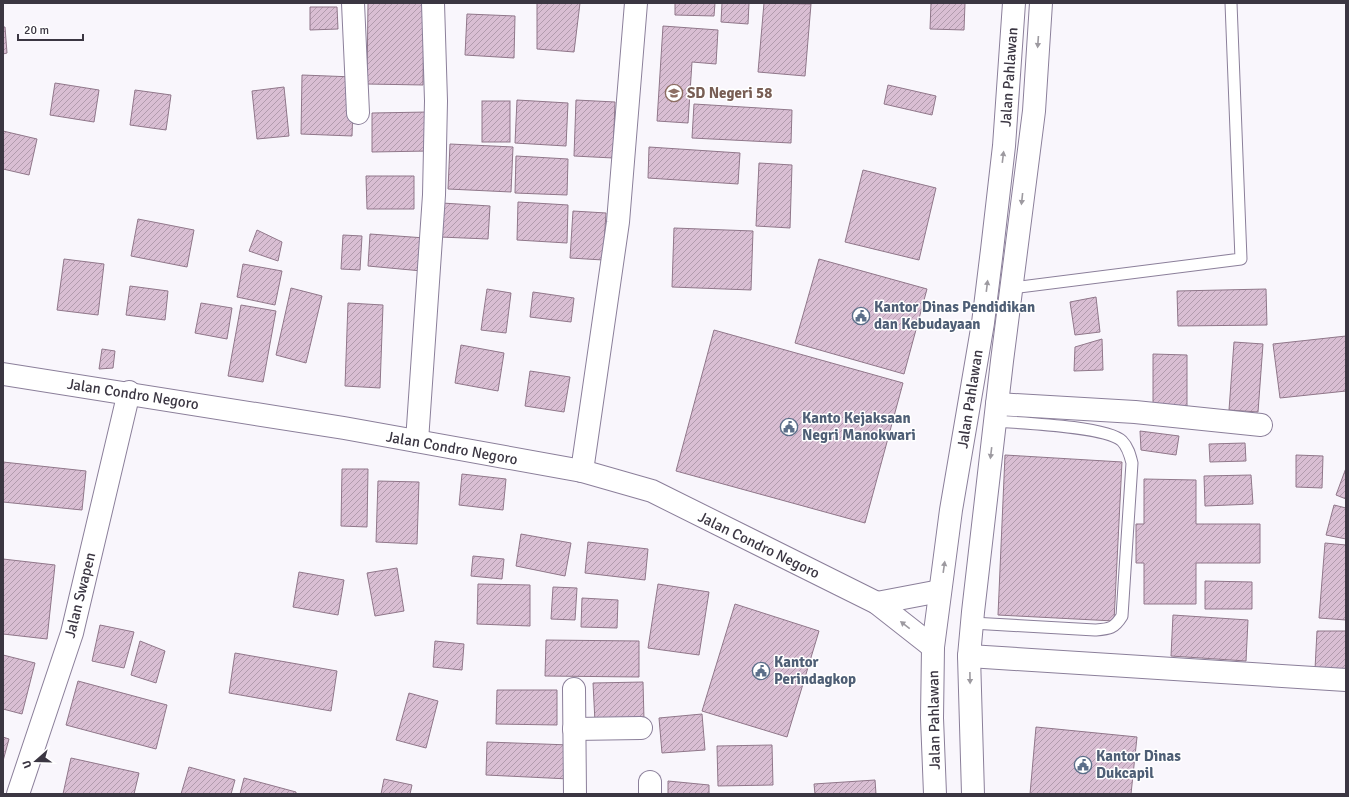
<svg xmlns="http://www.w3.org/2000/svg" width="1349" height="797" font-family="Signika,sans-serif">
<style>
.building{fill:url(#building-hatch);stroke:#90778a}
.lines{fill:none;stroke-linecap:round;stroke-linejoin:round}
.service-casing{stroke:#8b7f9a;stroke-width:13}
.minor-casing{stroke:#8b7f9a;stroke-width:24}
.secondary-casing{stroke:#8b7f9a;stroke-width:24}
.primary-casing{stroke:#8b7f9a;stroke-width:24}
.service{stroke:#fff;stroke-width:11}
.minor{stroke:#fff;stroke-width:22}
.secondary{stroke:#fff;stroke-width:22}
.primary{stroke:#fff;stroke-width:22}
.oneway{fill:#9d9aa0}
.labels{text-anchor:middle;stroke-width:3;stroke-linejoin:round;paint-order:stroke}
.street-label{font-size:15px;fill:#3b3642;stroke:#fff}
.education-label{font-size:15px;font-weight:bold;fill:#785e54;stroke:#fff;text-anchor:start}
.service-label{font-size:15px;font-weight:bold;fill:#4e5e75;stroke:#fff;text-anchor:start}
</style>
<defs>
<pattern id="building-hatch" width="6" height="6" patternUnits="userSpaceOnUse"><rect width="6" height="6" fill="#d9bed3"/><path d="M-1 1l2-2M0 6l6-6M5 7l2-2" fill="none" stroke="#b19bad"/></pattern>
</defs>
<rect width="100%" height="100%" fill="#f9f6fc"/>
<g class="building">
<polygon points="368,3 424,3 423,85 367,84"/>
<polygon points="537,3 580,3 574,52 537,49"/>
<polygon points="675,3 715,3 714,16 675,15"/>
<polygon points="722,3 749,3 748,24 721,22"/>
<polygon points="764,3 811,4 805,76 758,72"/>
<polygon points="931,3 965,3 964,30 930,29"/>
<polygon points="310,7 337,7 338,29 310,30"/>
<polygon points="467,14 515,16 514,58 465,55"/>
<polygon points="663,26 718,30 716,64 692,62 688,123 657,121"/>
<polygon points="3,27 5,27 7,53 3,54"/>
<polygon points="302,75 354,77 352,136 301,134"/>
<polygon points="55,83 99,90 94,122 50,115"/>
<polygon points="888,85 936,96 932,115 884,104"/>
<polygon points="284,87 289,136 257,139 252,91"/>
<polygon points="135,90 171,95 166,130 130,125"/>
<polygon points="517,100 568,103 566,146 515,143"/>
<polygon points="576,100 615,102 613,158 574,156"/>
<rect x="482" y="101" width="28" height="41"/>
<polygon points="694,104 792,110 791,143 692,138"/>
<polygon points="428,112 429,151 372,152 372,113"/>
<polygon points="3,131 37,139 29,175 3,169"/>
<polygon points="450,144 513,147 511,192 448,189"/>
<polygon points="649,147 740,153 738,184 648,178"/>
<polygon points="516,156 568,159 567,195 515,193"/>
<polygon points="759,163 792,165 790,228 756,226"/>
<polygon points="863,170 936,188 919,260 845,242"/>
<polygon points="366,176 414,176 414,209 367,209"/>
<polygon points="518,202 568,205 567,243 517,240"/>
<polygon points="442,203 490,206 488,239 440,237"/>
<polygon points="573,211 606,213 603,260 570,258"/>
<polygon points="138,219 194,230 187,267 131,256"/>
<polygon points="674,228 753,231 751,290 672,287"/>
<polygon points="257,230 282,242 278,261 249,251"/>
<polygon points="370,234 425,238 422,271 368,266"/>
<polygon points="343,235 362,236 360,270 341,269"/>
<polygon points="64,259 104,264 98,315 57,310"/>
<polygon points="819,259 927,289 904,374 795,343"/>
<polygon points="243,264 282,271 275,305 237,297"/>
<polygon points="130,286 168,291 165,320 126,315"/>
<polygon points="291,288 322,296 306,363 276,355"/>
<polygon points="487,289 511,293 506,333 481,330"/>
<polygon points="1266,289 1267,325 1178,326 1177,291"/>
<polygon points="533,292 574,298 571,322 530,317"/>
<polygon points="1096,297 1100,332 1075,335 1070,302"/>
<polygon points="201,303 232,308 227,339 195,333"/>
<polygon points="348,303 383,305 380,388 345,386"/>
<polygon points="241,305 276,311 263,382 228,376"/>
<polygon points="714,330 903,383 865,523 676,471"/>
<polygon points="1346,336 1346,391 1280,398 1273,344"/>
<polygon points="1102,339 1103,370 1074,371 1075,347"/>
<polygon points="1234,342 1263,344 1258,412 1229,410"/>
<polygon points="461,345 504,353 498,391 455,383"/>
<polygon points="102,349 115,351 113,368 99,369"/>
<polygon points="1153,354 1187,355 1187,406 1153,406"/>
<polygon points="530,371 570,377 564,412 525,406"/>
<polygon points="1140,431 1179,436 1176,455 1141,450"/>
<polygon points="1245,443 1246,461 1210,462 1209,444"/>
<polygon points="1005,455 1122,462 1114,621 998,615"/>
<polygon points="1296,455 1323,456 1322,488 1296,487"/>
<polygon points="3,462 86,471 82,510 3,502"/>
<polygon points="1346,468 1346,499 1336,495"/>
<polygon points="342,469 368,469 367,527 341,526"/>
<polygon points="462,474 506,479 503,510 459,505"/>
<polygon points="1251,475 1253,504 1205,506 1204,476"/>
<polygon points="1144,479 1196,480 1196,524 1260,524 1260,563 1196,563 1196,604 1144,604 1144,563 1136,563 1136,524 1144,524"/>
<polygon points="378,481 419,482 417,544 376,542"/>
<polygon points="1334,505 1346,508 1346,539 1326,535"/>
<polygon points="521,534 571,543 565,576 516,566"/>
<polygon points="588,542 648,549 645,580 585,573"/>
<polygon points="1325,543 1346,545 1346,620 1319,618"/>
<polygon points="473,556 504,559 502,579 471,576"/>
<polygon points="3,559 55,565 47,639 3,634"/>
<polygon points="397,568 404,611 375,616 367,573"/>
<polygon points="299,572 344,580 338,615 293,607"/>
<polygon points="1205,581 1252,582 1252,609 1205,609"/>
<polygon points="478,584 530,585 530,626 477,624"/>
<polygon points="658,584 709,592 699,655 648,648"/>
<polygon points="553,587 577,588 575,620 551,619"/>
<polygon points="582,598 618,600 617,628 581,627"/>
<polygon points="735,604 819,631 787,737 702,711"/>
<polygon points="1173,615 1248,620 1246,661 1171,656"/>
<polygon points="100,625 134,632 124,668 92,661"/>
<polygon points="1317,631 1346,631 1346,671 1315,669"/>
<polygon points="546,640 639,641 639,677 545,676"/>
<polygon points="140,641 165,651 156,683 131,675"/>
<polygon points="435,641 464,644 462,670 433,667"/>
<polygon points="235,653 337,671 331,711 229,693"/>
<polygon points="3,655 35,663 22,714 3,709"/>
<polygon points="78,681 167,705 156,749 66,725"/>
<polygon points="643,682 644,720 595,722 593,683"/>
<polygon points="497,690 557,690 557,725 496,724"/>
<polygon points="409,693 438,701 426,748 396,740"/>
<polygon points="702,714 705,750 662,753 659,718"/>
<polygon points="1036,727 1137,737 1131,794 1030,794"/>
<polygon points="3,737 9,739 3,761"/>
<polygon points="487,742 570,745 569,779 486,775"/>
<polygon points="772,745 773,785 718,786 717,746"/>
<polygon points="71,758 139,773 134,794 63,794"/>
<polygon points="189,767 235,780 231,794 181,794"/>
<polygon points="244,778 296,792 296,794 240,794"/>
<polygon points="384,779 412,785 410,794 381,794"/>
<polygon points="875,780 876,794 815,794 814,784"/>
<polygon points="668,781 709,785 709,794 668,794"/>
</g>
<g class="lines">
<defs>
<g id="service">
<polyline points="1012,288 1241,259 1231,3"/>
<path d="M972,623L1095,630C1109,629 1114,629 1122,616L1132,463C1130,455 1128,447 1122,441C1106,426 1020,423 995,421"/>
</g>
<g id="minor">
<polyline points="353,3 358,113"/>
<polyline points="997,404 1135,412 1261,425"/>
<polyline points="417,441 434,195 436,101 433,3"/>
<polyline points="582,471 618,222 636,3"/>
<polyline points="969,656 1346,680"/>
<polyline points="574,689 575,794"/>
<polyline points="574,729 641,728"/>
<polyline points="650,782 650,794"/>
</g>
<g id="secondary">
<polyline points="3,374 344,428 582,471 652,491 877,603 933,647"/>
<polyline points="877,603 940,591"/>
<polyline points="18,794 72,633 129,392"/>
</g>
<g id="primary">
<polyline points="935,794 932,718 933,647 951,510 983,323 992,250 1004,146 1014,3"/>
<polyline points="973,794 969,656 973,612 1002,361 1034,111 1041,3"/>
</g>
</defs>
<use href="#service" class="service-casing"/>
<use href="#minor" class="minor-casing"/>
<use href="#secondary" class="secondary-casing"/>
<use href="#primary" class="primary-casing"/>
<use href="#service" class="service"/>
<use href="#minor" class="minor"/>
<use href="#secondary" class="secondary"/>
<use href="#primary" class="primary"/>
</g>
<defs><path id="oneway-solid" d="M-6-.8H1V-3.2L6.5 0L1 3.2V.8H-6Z"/></defs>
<g class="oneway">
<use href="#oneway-solid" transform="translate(1038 42) rotate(94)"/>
<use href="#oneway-solid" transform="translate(1003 157) rotate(-83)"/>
<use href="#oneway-solid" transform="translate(1022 199) rotate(96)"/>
<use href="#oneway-solid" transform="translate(987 286) rotate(-83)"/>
<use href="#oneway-solid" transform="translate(991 453) rotate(97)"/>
<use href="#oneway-solid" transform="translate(944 567) rotate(-82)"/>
<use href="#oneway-solid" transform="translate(905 625) rotate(-142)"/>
<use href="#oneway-solid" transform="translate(970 678) rotate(89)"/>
</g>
<defs>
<symbol id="school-ring" viewBox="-11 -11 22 22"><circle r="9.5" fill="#fff" stroke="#8d6e63" stroke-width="1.5"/><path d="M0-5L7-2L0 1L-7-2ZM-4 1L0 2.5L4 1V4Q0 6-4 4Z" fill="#8d6e63"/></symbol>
<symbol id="civic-ring" viewBox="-11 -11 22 22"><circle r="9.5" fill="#fff" stroke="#5c6f8a" stroke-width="1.5"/><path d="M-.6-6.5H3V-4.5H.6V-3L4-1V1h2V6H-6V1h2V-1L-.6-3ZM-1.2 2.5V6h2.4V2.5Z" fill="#5c6f8a"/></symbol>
</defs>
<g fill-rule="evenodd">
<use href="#school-ring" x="664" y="83" width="20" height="20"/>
<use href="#civic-ring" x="851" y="306" width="20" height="20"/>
<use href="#civic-ring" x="779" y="417" width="20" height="20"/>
<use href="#civic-ring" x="751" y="661" width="20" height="20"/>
<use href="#civic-ring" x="1073" y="755" width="20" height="20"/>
</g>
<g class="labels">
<g class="street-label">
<text transform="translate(1009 77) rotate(-86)" y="5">Jalan Pahlawan</text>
<text transform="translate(133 394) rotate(9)" y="5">Jalan Condro Negoro</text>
<text transform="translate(970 399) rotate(-81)" y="5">Jalan Pahlawan</text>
<text transform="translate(452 448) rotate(10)" y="5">Jalan Condro Negoro</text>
<text transform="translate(759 545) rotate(26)" y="5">Jalan Condro Negoro</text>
<text transform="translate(80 595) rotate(-76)" y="5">Jalan Swapen</text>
<text transform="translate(934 720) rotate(-91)" y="5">Jalan Pahlawan</text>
</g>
<g class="education-label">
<text x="687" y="98">SD Negeri 58</text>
</g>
<g class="service-label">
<text x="874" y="312">Kantor Dinas Pendidikan<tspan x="874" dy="17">dan Kebudayaan</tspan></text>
<text x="802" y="423">Kanto Kejaksaan<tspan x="802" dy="17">Negri Manokwari</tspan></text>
<text x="774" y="667">Kantor<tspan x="774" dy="17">Perindagkop</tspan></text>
<text x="1096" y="761">Kantor Dinas<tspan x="1096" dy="17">Dukcapil</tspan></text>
</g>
</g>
<rect width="1349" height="797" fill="none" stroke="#3b3642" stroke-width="8"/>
<g transform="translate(36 761) rotate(250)" stroke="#ffffff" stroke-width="3" paint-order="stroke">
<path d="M0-3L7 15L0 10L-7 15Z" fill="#3b3642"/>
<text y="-6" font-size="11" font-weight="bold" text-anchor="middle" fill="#3b3642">U</text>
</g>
<path d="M18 34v6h65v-6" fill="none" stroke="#3b3642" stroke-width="2"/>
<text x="24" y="34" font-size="12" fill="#3b3642" stroke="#ffffff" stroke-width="3" paint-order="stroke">20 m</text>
</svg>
